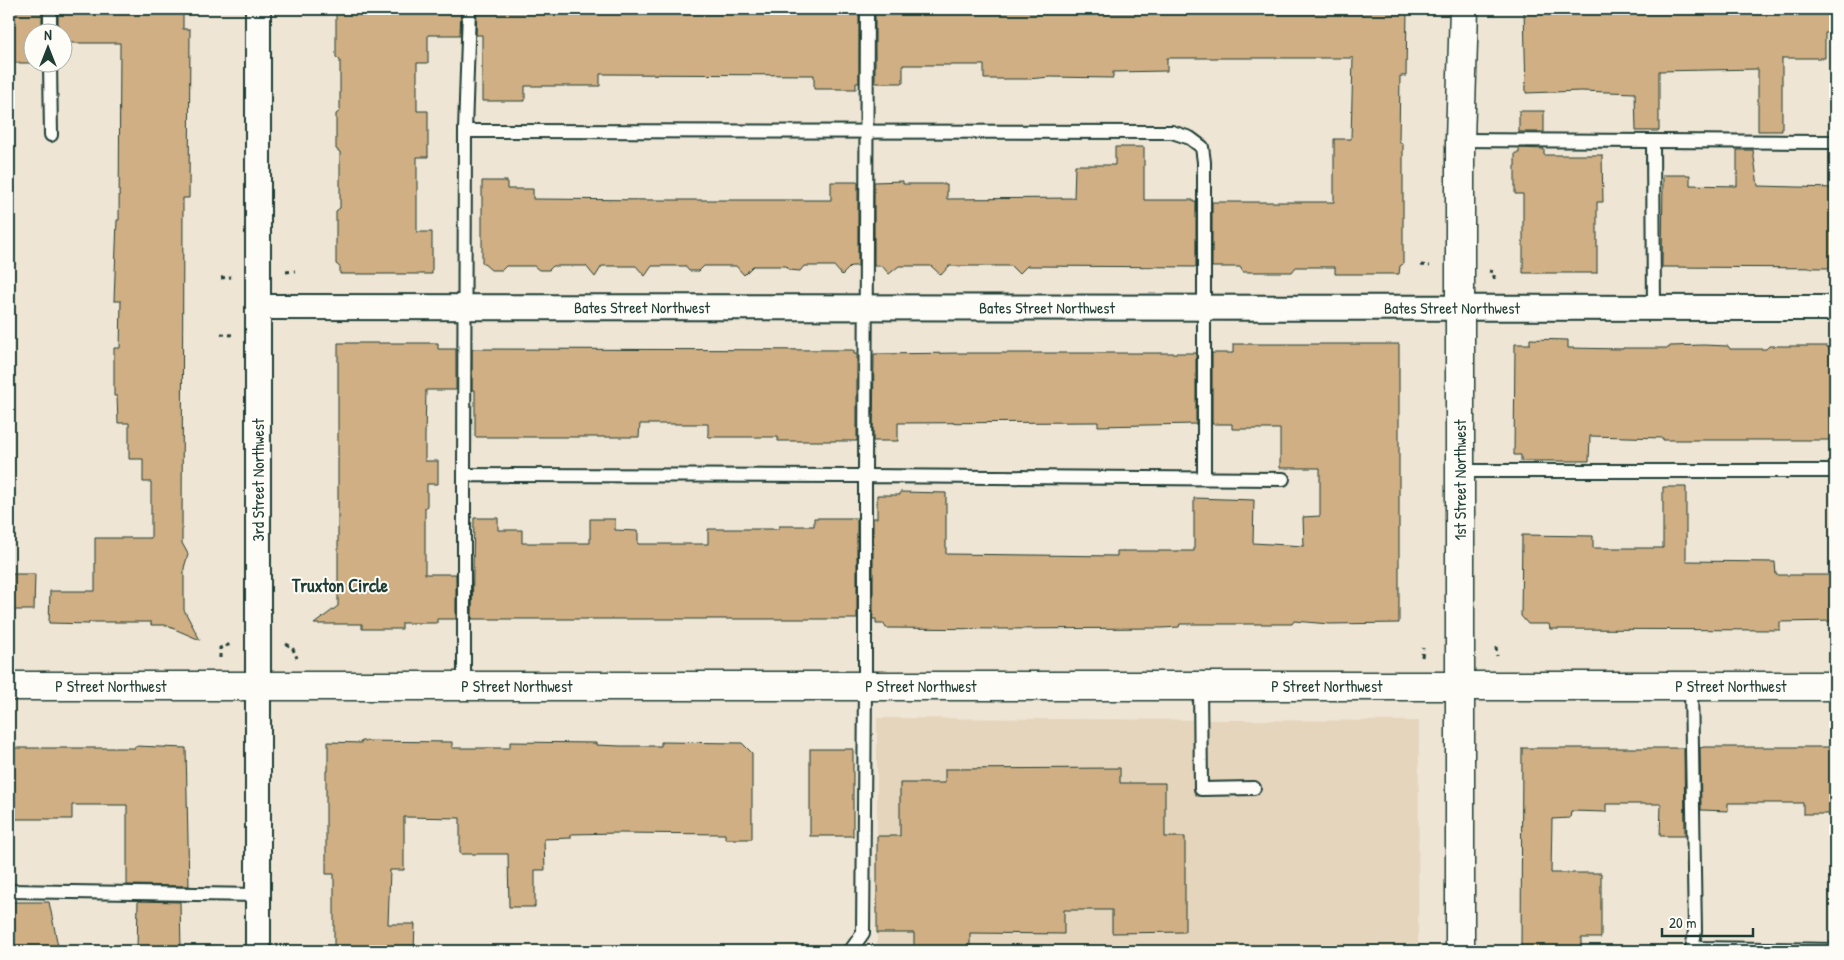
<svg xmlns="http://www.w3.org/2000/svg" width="1844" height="960" font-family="'Patrick Hand',sans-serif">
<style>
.built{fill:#e5d5bc}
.building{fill:#cfaf83;stroke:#1f3d34}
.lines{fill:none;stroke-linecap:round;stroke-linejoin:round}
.service-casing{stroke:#1f3d34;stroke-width:16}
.minor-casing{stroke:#1f3d34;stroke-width:28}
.tertiary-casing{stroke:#1f3d34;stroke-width:31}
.path{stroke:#1f3d34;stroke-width:3;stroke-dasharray:4 4;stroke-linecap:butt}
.service{stroke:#fdfcf7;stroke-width:12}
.minor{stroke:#fdfcf7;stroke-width:24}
.tertiary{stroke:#fdfcf7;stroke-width:28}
.labels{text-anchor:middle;stroke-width:4;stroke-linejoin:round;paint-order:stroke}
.street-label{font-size:16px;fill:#1f3d34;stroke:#fdfcf7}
.neighbourhood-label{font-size:18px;font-weight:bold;fill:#1f3d34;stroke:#fdfcf7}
</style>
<rect width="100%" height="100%" fill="#efe5d4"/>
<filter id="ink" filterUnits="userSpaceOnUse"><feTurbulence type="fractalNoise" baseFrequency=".02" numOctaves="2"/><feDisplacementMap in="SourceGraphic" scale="10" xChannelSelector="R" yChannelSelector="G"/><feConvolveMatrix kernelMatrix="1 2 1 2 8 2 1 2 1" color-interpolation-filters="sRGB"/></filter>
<g filter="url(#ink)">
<polygon class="built" points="877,718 1419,721 1418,951 877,951"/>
<g class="building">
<polygon points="9,9 42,9 42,32 32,32 32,62 42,63 9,63"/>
<polygon points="58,9 183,9 183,29 190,29 189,198 183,198 182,543 188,554 184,568 184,610 200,640 165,625 151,625 151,622 89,622 89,624 49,623 50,591 95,591 95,538 151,538 151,482 143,482 143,459 129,459 129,423 118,423 117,396 114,396 114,348 120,348 121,301 114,301 117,220 119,220 120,43 62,43 62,32 58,32"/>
<polygon points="336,9 461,9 460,35 428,35 428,63 417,63 417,111 428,111 428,157 417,157 417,232 432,232 432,274 340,274 340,267 336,264 336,211 340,208 340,152 336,149 336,114 340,111 340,60 336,57"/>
<polygon points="477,9 859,9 859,83 856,83 856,89 814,89 814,75 600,74 600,86 525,86 525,101 482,101 482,35 476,35"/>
<polygon points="875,9 1407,9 1406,76 1400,76 1399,141 1403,144 1403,264 1400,266 1399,274 1335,274 1335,267 1296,267 1292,272 1243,272 1240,267 1212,267 1212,202 1334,202 1334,139 1351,139 1353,58 1167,58 1167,71 1113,72 1113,78 1050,77 1028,79 984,79 984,65 903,65 903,83 875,83"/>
<polygon points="1524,9 1832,9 1832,33 1825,33 1825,58 1782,58 1782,131 1758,131 1758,69 1659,71 1659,131 1636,131 1635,93 1581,91 1526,93"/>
<rect x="1519" y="111" width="25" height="21"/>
<polygon points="1115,147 1144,147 1144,200 1193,200 1193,202 1196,202 1196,267 1027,266 1019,274 1011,266 949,266 941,275 931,266 899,266 889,274 882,266 874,266 874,182 903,181 903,184 947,184 947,199 1074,198 1075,165 1115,165"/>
<polygon points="1519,148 1544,149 1544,155 1602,155 1603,202 1597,202 1597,273 1523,273 1523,194 1515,194 1515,153 1519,153"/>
<polygon points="1737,150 1753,150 1758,186 1835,188 1835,268 1662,267 1663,175 1690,175 1690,185 1737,186"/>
<polygon points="482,181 507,181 507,189 533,189 533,199 656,200 831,200 831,182 858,182 858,266 851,266 842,275 834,266 804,266 800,271 789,270 786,266 753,266 744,275 736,266 704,266 699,271 689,271 685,266 652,266 645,276 636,266 602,266 595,277 586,266 553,266 549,270 539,270 534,266 506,266 502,270 491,270 482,262"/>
<polygon points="1530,339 1568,340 1568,348 1623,349 1623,348 1669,348 1670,346 1703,345 1728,346 1730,349 1766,349 1769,346 1827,346 1829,349 1835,349 1835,440 1663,440 1663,438 1590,436 1589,461 1521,461 1521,455 1514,455 1515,344 1530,344"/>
<polygon points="338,343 438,343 438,349 456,349 456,390 426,390 425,437 425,461 438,461 438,484 427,484 427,507 425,507 425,574 456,574 456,619 437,619 437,623 402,623 402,629 362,629 362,624 314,624 338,606"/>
<polygon points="1233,344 1399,344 1399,623 1329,624 1294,621 1292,624 1180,624 1179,627 1162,628 1005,629 886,628 884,624 876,624 876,619 873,619 873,518 877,518 877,495 900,495 900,492 946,493 946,554 1117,556 1117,551 1194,551 1194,498 1254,500 1253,543 1304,546 1303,517 1320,516 1320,468 1280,468 1280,429 1232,429 1232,424 1212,424 1212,353 1233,353"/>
<polygon points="472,349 854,350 854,354 857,354 857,441 778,441 778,437 708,437 708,424 640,424 639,437 475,437 475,390 472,390"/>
<polygon points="962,353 1196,353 1196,424 1098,426 1098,422 898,423 898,441 873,441 874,354"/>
<polygon points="1663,487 1686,487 1686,561 1775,562 1776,575 1835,575 1835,621 1780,622 1780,630 1550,629 1549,624 1528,624 1521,616 1522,535 1593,536 1593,548 1663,548"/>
<polygon points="474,518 498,518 498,530 522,530 522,543 590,543 590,519 615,519 615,530 638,531 638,544 708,544 708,529 779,529 779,526 814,526 814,518 857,518 857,619 472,619"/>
<polygon points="9,574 35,574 34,610 9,610"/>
<polygon points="361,741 452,742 452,748 510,748 510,742 596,743 596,745 620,746 661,746 661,742 742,743 752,753 752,839 725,839 725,834 619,833 571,834 571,838 544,839 545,870 535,870 535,907 509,907 508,854 460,854 460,818 404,817 404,870 390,870 388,924 415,924 414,951 334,951 334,874 326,874 326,771 328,771 328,742 361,743"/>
<polygon points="135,746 186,748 189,886 127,885 127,805 72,805 72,819 9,819 9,748 135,748"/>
<polygon points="1704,747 1835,747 1835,814 1803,814 1803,803 1728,803 1728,811 1701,810 1700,748"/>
<polygon points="1522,748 1684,748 1685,836 1660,836 1661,804 1606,804 1606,812 1571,811 1570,818 1552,819 1551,873 1601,873 1601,938 1581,938 1581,951 1521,951"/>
<rect x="810" y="749" width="43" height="87"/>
<polygon points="1120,768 1120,783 1165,783 1165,837 1185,837 1185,932 1112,933 1112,910 1064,910 1064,934 970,933 970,951 914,951 914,933 877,933 877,836 900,836 900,783 945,783 945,769"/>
<polygon points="138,901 180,902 181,951 137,951"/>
<polygon points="9,902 49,902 59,951 9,951"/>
</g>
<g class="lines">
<defs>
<g id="service">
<polyline points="50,9 50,32"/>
<polyline points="50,62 51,135"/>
<polyline points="465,131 1172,132 1190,138 1202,147 1204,162 1204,478"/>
<polyline points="1460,140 1835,142"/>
<polyline points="1653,141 1654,308"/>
<polyline points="1460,471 1835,471"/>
<polyline points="464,475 465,131 469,9"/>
<polyline points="464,686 464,475 865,476 867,9"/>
<polyline points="1200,686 1201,789 1254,788"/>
<polyline points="1691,686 1695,931 1692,951"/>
<polyline points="9,891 258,895"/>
<polyline points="1692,948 1835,950"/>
<polyline points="848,951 851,950 863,933 865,686 865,476 1283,479"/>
</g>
<g id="minor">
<path id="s1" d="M258,307L1835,308"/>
<polyline points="258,951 258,9"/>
</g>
<g id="tertiary">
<path id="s2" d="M9,686H1835"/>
<polyline points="1460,951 1460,140 1464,9"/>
</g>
</defs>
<use href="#service" class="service-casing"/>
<use href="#minor" class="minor-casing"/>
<use href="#tertiary" class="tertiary-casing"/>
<g class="path">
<polyline points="1421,265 1430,266"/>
<polyline points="1489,271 1494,272 1494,281"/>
<polyline points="286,272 295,271"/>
<polyline points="221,278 231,277"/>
<polyline points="221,334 232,335"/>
<polyline points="286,644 292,647 297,658"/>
<polyline points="1496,647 1497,656"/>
<polyline points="1422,657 1423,648"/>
<polyline points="220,658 220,648 231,644"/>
</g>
<use href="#service" class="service"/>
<use href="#minor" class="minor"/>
<use href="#tertiary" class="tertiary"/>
</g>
</g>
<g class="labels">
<g class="street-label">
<text dy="6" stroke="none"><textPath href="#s1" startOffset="384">Bates Street Northwest</textPath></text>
<text dy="6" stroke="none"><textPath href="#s1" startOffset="789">Bates Street Northwest</textPath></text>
<text dy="6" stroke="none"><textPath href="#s1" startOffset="1194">Bates Street Northwest</textPath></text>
<text transform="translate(258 480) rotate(-90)" y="6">3rd Street Northwest</text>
<text transform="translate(1460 480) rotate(-90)" y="6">1st Street Northwest</text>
<text dy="6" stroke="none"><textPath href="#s2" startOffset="102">P Street Northwest</textPath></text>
<text dy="6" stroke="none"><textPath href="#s2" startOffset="508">P Street Northwest</textPath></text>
<text dy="6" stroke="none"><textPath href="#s2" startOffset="912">P Street Northwest</textPath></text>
<text dy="6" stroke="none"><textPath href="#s2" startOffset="1318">P Street Northwest</textPath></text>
<text dy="6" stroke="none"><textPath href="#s2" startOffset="1722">P Street Northwest</textPath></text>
</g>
<g class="neighbourhood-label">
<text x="340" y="592">Truxton Circle</text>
</g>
</g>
<rect width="1844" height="960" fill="none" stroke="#fdfcf7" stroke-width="30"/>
<rect x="15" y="15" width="1814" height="930" fill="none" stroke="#1f3d34" stroke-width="2" filter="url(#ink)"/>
<g transform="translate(48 48)"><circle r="24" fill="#fdfcf7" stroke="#a4b0a9"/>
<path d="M0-4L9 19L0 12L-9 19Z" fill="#1f3d34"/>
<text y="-8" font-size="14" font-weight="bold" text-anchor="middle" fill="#1f3d34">N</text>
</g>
<path d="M1662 928v8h91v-8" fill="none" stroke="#1f3d34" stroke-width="2.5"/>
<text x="1669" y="928" font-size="15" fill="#1f3d34" stroke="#fdfcf7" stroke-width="4" paint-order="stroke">20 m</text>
</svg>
